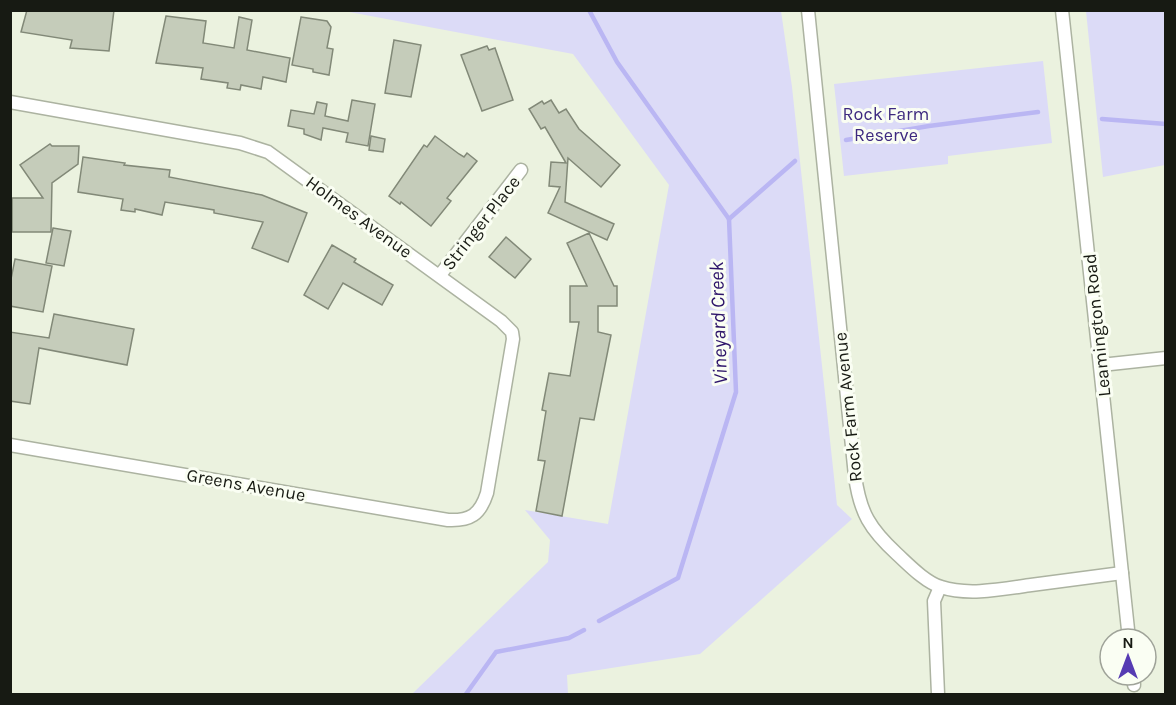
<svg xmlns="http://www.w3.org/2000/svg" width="1176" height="705" font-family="Karla,sans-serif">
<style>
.green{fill:#dcdbf7}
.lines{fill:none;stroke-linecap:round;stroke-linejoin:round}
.stream{stroke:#bab6f3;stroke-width:4.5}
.building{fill:#c5ccba;stroke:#828978;stroke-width:1.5}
.street-casing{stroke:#acb3a1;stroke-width:15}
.street{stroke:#fff;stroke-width:12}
.labels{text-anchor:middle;stroke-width:6;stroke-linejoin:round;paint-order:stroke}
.park-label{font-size:18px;fill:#3d297f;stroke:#fafef3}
.street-label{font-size:18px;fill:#171a13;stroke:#fafef3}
.water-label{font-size:20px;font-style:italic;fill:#2c1369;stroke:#fafef3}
</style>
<rect width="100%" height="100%" fill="#ebf2df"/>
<g class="green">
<polygon points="344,11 781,11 792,87 837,505 852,519 700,654 567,675 568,694 412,694 548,562 550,540 525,510 608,524 669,185 573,54"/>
<polygon points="1086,11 1165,11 1165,165 1103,177"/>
<polygon points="1043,61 1052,143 948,156 948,164 844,176 834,84"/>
</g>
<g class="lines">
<g class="stream">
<polyline points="589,10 617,62 729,219 736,392 678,578 599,621"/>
<polyline points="1102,119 1166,124"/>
<polyline points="846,140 929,126 1038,112"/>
<polyline points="729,219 795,161"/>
<polyline points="466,694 496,652 569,638 584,630"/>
</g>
</g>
<g class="building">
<polygon points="27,10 114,10 109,51 70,48 72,40 21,32"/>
<polygon points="166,16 206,21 203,43 234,48 239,17 252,20 247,50 290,58 286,82 263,77 261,89 241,85 240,90 227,88 228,83 201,79 203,68 156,63"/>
<polygon points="301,17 327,21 331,27 327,48 333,49 329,75 313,72 313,69 292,65"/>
<polygon points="394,40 421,45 411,97 385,93"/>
<polygon points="487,46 489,50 495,48 513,100 482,111 461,55"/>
<polygon points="352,100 375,104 368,146 346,142 348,133 323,128 321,140 304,134 304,129 288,126 291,110 314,114 317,102 327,104 325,116 348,121"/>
<polygon points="551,100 559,113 566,109 579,129 620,165 601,187 568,158 565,202 614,224 607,240 548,213 560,187 549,186 551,162 566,163 545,127 541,129 529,109 542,101 544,104"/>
<polygon points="371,136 385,139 383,152 369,150"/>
<polygon points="435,136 459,154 464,157 467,153 477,161 447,198 451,201 431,226 401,202 400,204 389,196 424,145 427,147"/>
<polygon points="50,144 52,146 79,146 78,164 52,183 51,232 12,232 12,198 43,198 20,165"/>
<polygon points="83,157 125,163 124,165 170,170 169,177 262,195 307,213 288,262 252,248 263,222 214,213 214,210 165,202 162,215 135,209 135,212 121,210 123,199 78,192"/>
<polygon points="53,228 71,231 64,266 46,263"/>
<polygon points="589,233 614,286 617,286 617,306 598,306 598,332 611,335 594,420 580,418 562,516 536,511 545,461 538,460 546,411 542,410 549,373 570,376 579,322 570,322 570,286 587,286 567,243"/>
<polygon points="506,237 531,259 515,278 489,257"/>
<polygon points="332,245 356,259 354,262 393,285 382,305 343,283 328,309 304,295"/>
<polygon points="15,259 52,266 43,312 10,306 10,284"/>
<polygon points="54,314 134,329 127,365 39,348 30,404 10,401 10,332 49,338"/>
</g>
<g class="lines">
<defs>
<g id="street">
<path d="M808,10L855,476C860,513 870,529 897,554C909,565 925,582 941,587C968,596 1003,589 1031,585C1062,581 1092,577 1122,573"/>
<polyline points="1062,10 1129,639"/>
<path d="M10,102L240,143L268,152L501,321L512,332L513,339L487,493C480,515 470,521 448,520L10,445"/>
<polyline points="440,275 521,170"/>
<polyline points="1101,365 1166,358"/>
<polyline points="1133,675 1134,685"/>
<polyline points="938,694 934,601 940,587"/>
</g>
</defs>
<use href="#street" class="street-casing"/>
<use href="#street" class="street"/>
</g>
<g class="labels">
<g class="park-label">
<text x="886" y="120">Rock Farm<tspan x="886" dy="21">Reserve</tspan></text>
</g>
<g class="street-label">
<text transform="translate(359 217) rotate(36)" y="6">Holmes Avenue</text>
<text transform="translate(481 223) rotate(-52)" y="6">Stringer Place</text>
<text transform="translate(1097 325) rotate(-96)" y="6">Leamington Road</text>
<text transform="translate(848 407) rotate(-96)" y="6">Rock Farm Avenue</text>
<text transform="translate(246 485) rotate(10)" y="6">Greens Avenue</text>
</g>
<g class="water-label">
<text transform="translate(718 323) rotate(-92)" y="7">Vineyard Creek</text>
</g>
</g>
<rect width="1176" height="705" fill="none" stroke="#171a13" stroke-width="24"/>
<g transform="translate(1128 657)"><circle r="28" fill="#fafef3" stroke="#9fa399" stroke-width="1.5"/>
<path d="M0-4.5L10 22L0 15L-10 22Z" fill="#563bb3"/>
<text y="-9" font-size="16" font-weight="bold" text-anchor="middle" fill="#171a13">N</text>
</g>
</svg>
